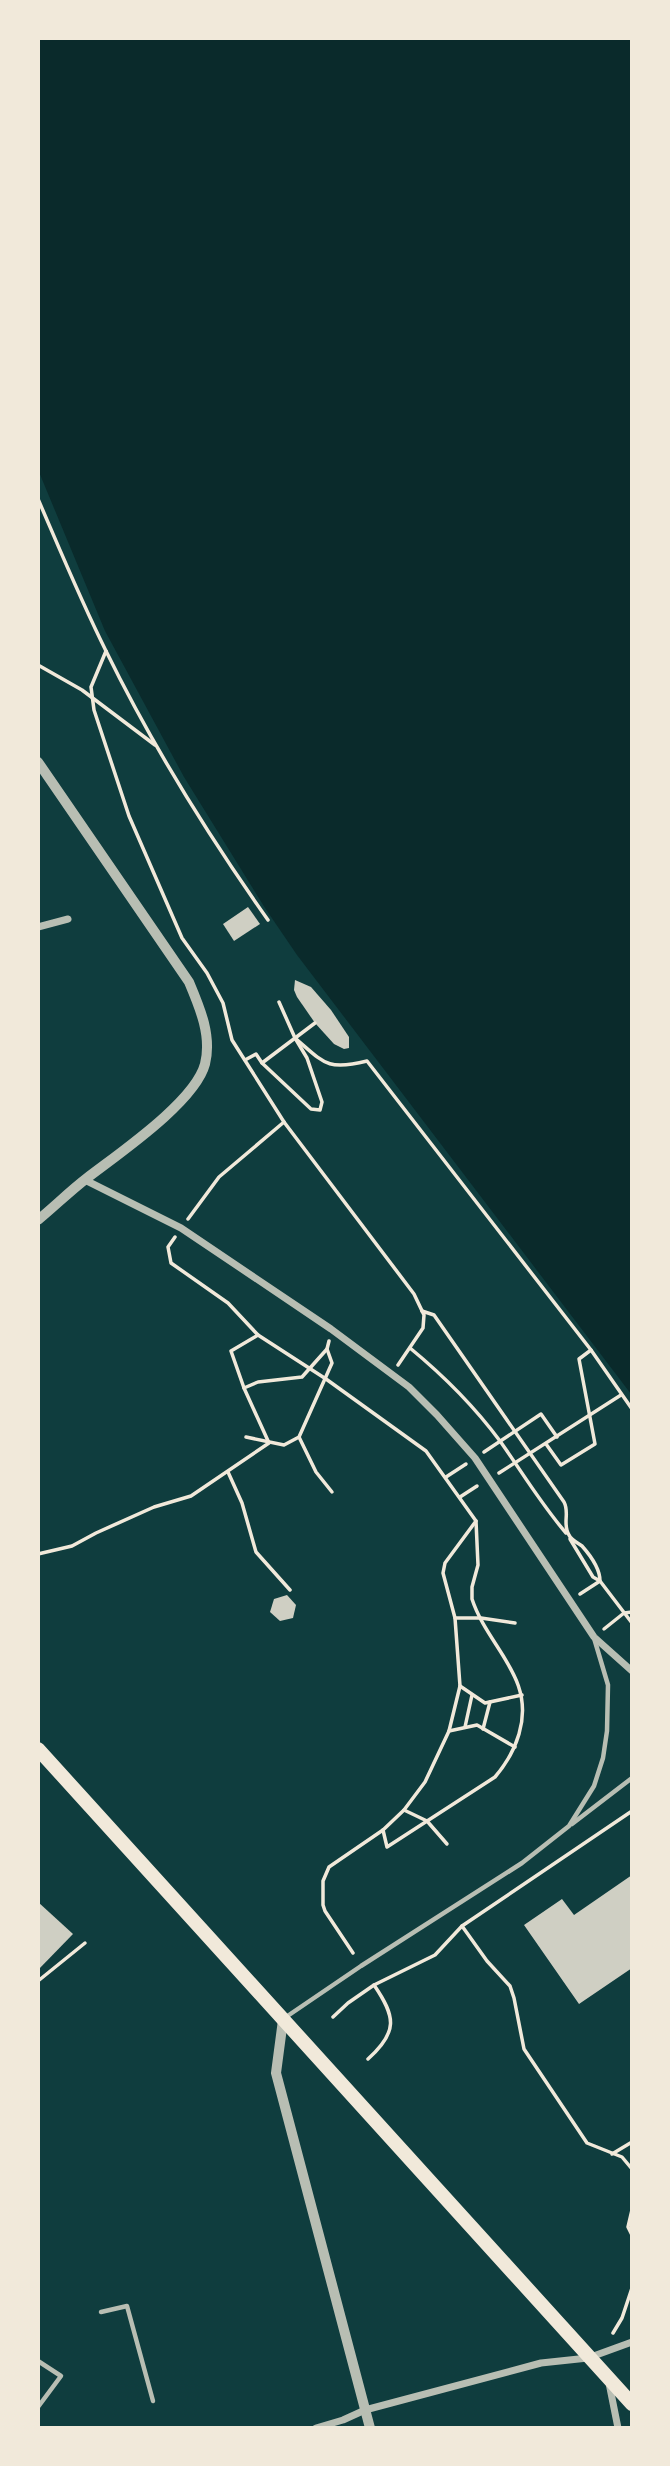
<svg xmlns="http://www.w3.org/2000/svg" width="670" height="2466" font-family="'Alegreya Sans',sans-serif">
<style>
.water{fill:#0a2a2b}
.building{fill:#cfcfc3}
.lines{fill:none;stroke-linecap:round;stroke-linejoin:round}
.path{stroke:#f1e9da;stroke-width:3.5}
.service{stroke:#b8beb3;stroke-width:4.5}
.minor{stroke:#b8beb3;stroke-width:7}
.tertiary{stroke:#b8beb3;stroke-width:10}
.primary{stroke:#f1e9da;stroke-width:14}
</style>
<rect width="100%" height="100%" fill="#0f3d3e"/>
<polygon class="water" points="38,39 631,39 631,1394 297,955 265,908 184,777 105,631 39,472"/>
<g class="building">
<polygon points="248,907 260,924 234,941 223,924"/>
<polygon points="295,980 311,987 331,1010 349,1037 349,1048 344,1049 334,1044 315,1023 297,997 294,990"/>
<polygon points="287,1595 296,1605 293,1618 280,1621 270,1612 274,1599"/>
<polygon points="632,1875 632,1968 579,2004 524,1925 562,1899 574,1915"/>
<polygon points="38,1902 73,1934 38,1970"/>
</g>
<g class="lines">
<g class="path">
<path d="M38,499C60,550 81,601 106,651C152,745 208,835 268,920"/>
<polyline points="106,651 91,687 94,710 129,816 182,938 207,973 223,1003 232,1040 284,1122 414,1294 424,1315 423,1328 398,1365"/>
<polyline points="38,665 82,690 155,745"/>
<path d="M295,1038C324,1063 327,1071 367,1061L591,1350L632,1409"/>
<polyline points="245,1060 256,1054 262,1063 311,1109 320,1110 322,1102 307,1058 295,1038 279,1002"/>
<polyline points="262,1063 315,1023"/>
<polyline points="188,1219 219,1177 284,1122"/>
<path d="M175,1237L168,1247L171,1263L228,1303L258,1335L326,1379L426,1451L476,1521L478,1565L472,1587V1599C488,1648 536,1677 519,1734C514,1751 507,1763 495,1777L387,1847L383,1830"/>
<path d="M422,1311L434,1315L564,1502C570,1513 562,1524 569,1535C571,1540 578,1543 582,1546C590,1555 600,1569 600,1581L580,1594"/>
<path d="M410,1348C444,1376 474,1406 500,1441C522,1472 541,1504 566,1533"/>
<polyline points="244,1388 231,1351 258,1335"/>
<polyline points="246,1437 284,1445 299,1437 332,1363 327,1349 329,1341"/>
<polyline points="299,1437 316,1472 332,1492"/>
<polyline points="546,1444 561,1465 595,1444 579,1359 591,1350"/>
<polyline points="484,1452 541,1414 557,1437"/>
<polyline points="228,1472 242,1503 256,1552 290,1590"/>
<polyline points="499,1473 621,1395"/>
<polyline points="446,1477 466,1464"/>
<polyline points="460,1497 477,1486"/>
<polyline points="570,1539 593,1577 600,1581 632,1623"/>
<polyline points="38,1554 72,1546 96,1533 154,1507 191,1496 269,1443 244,1388 258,1382 302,1377 327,1349"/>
<polyline points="455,1618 481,1618 515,1623"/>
<polyline points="604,1629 624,1613 632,1612"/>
<polyline points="460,1686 485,1703 522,1695"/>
<polyline points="465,1727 472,1695"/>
<polyline points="483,1729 490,1702"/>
<polyline points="449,1731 477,1725 515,1747"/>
<polyline points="404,1810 427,1821 447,1844"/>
<polyline points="462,1926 487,1961 510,1986 514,1998 524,2049 587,2143 622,2157 632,2169"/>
<polyline points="353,1953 325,1911 323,1905 323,1881 329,1867 383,1830 404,1810 425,1782 449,1731 460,1686 455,1618 443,1573 445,1563 476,1521"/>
<polyline points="38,1981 85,1943"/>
<polyline points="333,2017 348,2003 374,1985 435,1955 462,1926 632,1811"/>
<path d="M368,2059C398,2032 396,2017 374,1985"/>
<polyline points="612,2154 632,2142"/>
<polyline points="632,2210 628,2227 632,2235"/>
<polyline points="613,2333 622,2318 632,2288"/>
</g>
<g class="service">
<polyline points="572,1824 632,1778"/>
<polyline points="286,2017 361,1966 522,1863 569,1826 594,1786 603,1758 607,1731 608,1685 594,1638"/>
<polyline points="101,2312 127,2306 153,2401"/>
<polyline points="38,2361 61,2376 38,2407"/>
</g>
<g class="minor">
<polyline points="38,927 68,919"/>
<polyline points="85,1180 181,1228 331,1329 409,1387 437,1415 475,1458 594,1637 632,1671"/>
<polyline points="609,2383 618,2428"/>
<polyline points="316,2428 343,2420 365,2410 541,2363 588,2358 632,2342"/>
</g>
<g class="tertiary">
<path d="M38,762L189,982C200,1008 212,1036 205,1064C195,1102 118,1154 87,1178C70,1191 55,1206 38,1220"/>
<polyline points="283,2020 276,2073 370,2428"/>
</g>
<polyline class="primary" points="38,1749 632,2404"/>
</g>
<rect width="670" height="2466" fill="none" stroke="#f1e9da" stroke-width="80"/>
</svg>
